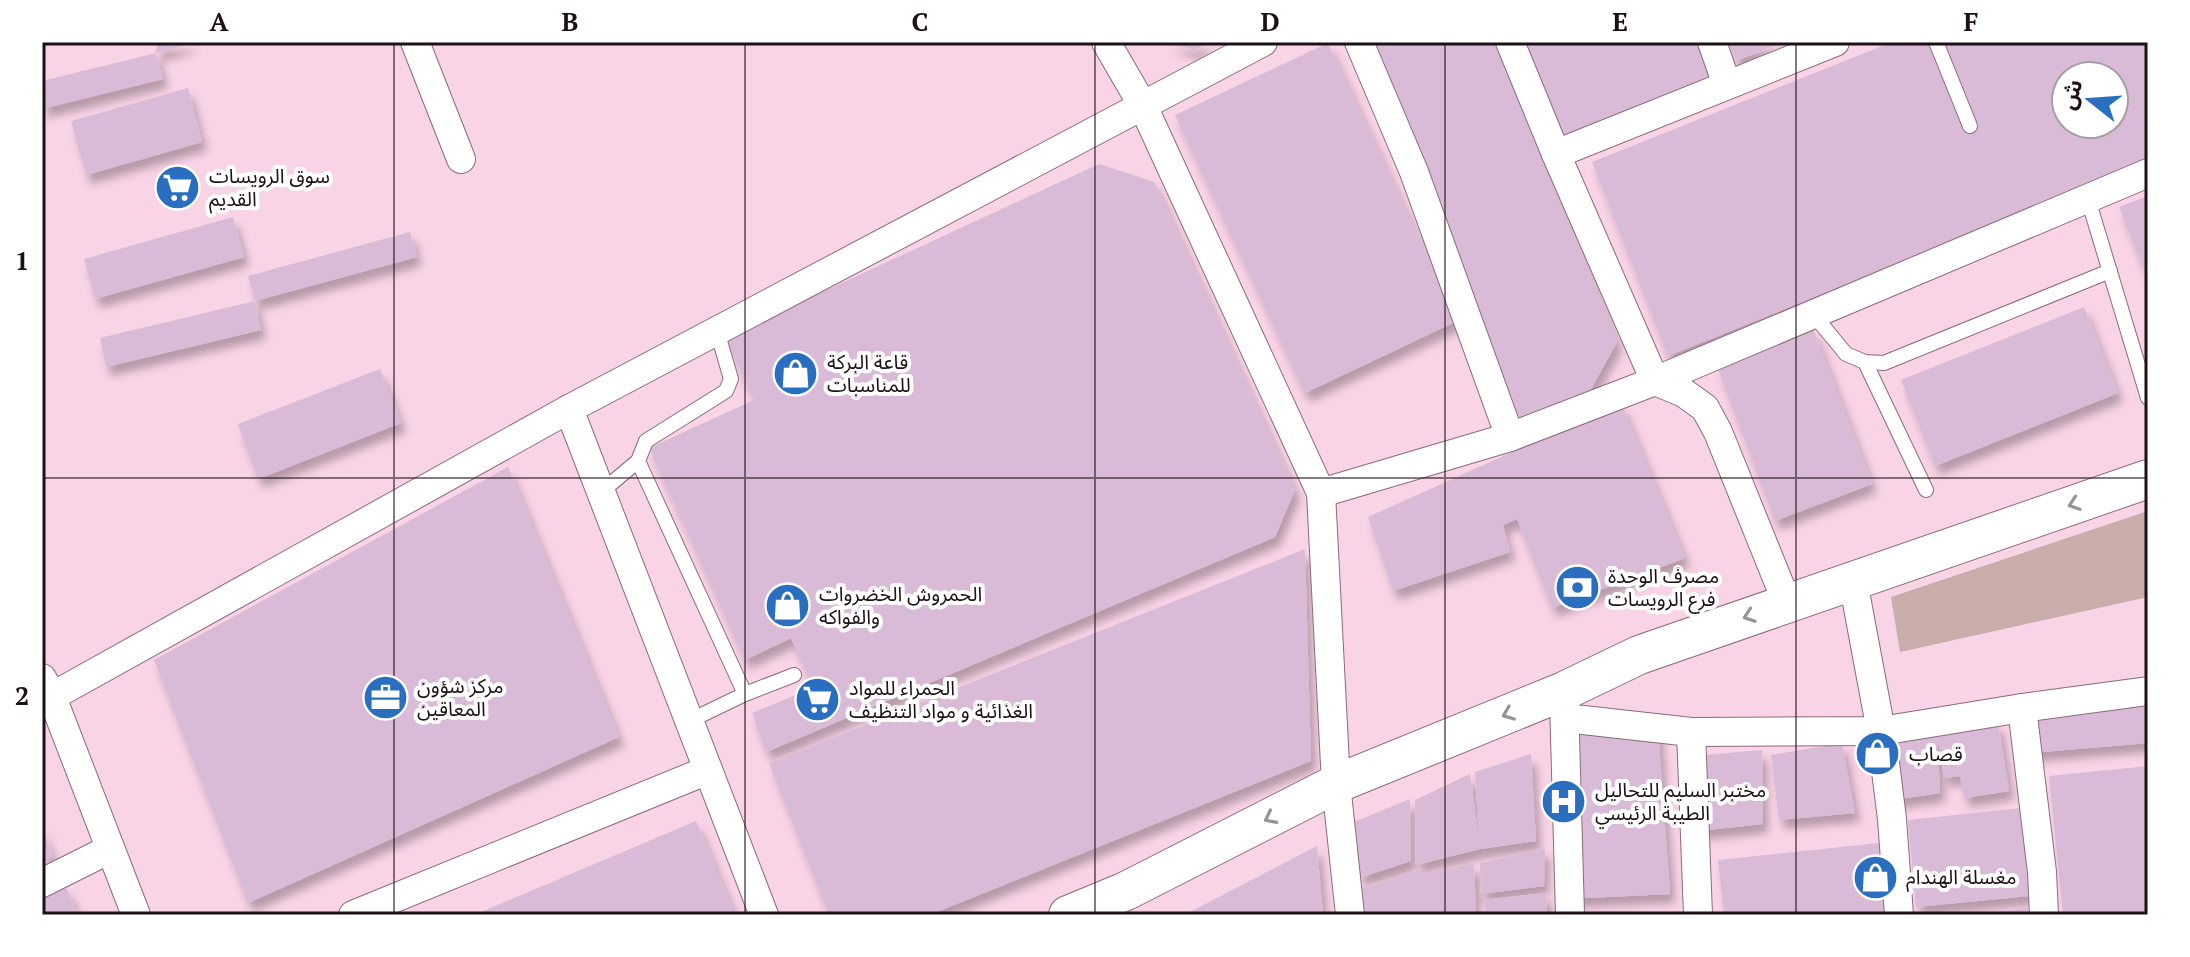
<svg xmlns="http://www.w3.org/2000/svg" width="2190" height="957" font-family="'PT Serif','Noto Sans Arabic',serif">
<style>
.green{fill:#c8adab}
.building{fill:#d9bbd7;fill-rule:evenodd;filter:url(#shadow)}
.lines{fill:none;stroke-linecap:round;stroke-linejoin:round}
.lane-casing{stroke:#8c6a7b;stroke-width:16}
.street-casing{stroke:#8c6a7b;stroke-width:30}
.secondary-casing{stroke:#8c6a7b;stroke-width:40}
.lane{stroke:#fff;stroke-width:14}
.street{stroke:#fff;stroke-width:28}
.secondary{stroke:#fff;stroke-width:38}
.oneway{stroke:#999397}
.grid{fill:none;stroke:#1d1017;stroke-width:2;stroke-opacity:0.55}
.labels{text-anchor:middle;stroke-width:8;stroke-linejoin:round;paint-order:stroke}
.poi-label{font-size:20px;fill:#1d1017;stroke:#fff;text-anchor:start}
.neatline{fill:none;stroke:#1d1017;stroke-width:3}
.grid-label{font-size:26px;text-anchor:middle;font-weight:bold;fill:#1d1017}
</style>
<defs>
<filter id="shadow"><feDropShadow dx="5" dy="9" stdDeviation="4" flood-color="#0004"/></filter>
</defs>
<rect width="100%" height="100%" fill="#f9d3e6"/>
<polygon class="green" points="2148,511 2148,597 1900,652 1891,597"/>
<g class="building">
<polygon points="157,42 192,42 192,43 156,53"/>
<polygon points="1167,42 1211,42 1194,50"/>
<polygon points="1367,42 1496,42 1617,342 1590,391 1514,422"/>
<polygon points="1520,42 1699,42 1715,82 1562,145"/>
<polygon points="1728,42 1784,42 1736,61"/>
<path d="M1892,42H2148V163L1668,356L1592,162ZM2066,76H2114V124H2066Z"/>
<polygon points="1328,43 1457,321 1305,393 1175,115"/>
<polygon points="156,53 163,79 42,109 42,81"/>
<polygon points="188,88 202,142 86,175 71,121"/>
<polygon points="1099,164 1154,182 1295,490 1275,537 766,752 752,713 813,688 791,638 745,660 649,448 754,400 725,337"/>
<polygon points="2148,196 2148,279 2119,207"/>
<polygon points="233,217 244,257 95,299 84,259"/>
<polygon points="410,232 417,257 255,301 248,276"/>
<polygon points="255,301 261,330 106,367 100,338"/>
<polygon points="2084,307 2118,393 1935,466 1901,380"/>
<polygon points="1813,329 1872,484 1775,521 1717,366"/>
<polygon points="380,369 401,423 258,479 238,424"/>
<polygon points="1621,403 1685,558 1552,608 1517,519 1503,525 1510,552 1393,591 1368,517"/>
<polygon points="508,467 619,737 248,903 154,660"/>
<polygon points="1305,549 1311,761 929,915 829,915 769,763"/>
<polygon points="2148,694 2148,743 2030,753 2028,714"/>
<polygon points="1998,722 2009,791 1964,798 1960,776 1944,778 1937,732"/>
<polygon points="1658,729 1670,894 1564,899 1554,734"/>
<polygon points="1937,731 1940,793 1893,800 1888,741"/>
<polygon points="1842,743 1855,813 1779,820 1771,755"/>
<polygon points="1762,750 1763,824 1688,832 1682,757"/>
<polygon points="1531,754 1536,841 1480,849 1416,865 1415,800 1470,774 1479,839 1475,772"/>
<polygon points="2148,766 2148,915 2063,915 2049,776"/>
<polygon points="1410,799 1411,861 1359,878 1354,822"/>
<polygon points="2021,808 2029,896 1916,907 1908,820"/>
<polygon points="696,821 735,915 474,915"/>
<polygon points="42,824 52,856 42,859"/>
<polygon points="1880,843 1887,915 1724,915 1718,860"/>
<polygon points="1317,846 1323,915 1184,915"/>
<polygon points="1545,848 1544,886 1481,894 1480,863"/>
<polygon points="1474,863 1476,915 1362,915 1362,888 1421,869 1421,874"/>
<polygon points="66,887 78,915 42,915 42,897"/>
<polygon points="1546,893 1547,915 1485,915 1484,900"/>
<polygon points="2028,908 2029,915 1990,915 1990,913"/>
</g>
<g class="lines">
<defs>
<g id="lane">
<polyline points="1936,42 1970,126"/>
<polyline points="2088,199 2148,398"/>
<polyline points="1813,314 1846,354 1865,362 1884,363 2110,271"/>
<polyline points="717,331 731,379 726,391 646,441 638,461 745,694"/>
<polyline points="1865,362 1926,490"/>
<polyline points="601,492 638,461"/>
<polyline points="689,721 745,694 794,675"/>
</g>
<g id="street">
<polyline points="415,42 461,159"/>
<polyline points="1106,42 1143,106 1321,493 1336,784 1350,915"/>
<polyline points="1359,42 1414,172 1510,437"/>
<polyline points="1510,42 1556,154 1655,381 1684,393 1705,408 1718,432 1787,603"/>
<polyline points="1712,42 1727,85"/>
<polyline points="1556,154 1835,42"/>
<polyline points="569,409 764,915"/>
<polyline points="1321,493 1510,437 1655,381 2148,173"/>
<polyline points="1853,581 1881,731 1892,819 1899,915"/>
<polyline points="42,678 52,697 136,915"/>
<polyline points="1564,700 1570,915"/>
<polyline points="42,702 569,409 1263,42"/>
<polyline points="2022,708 2042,872 2044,915"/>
<polyline points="1565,718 1691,732 1881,731 2022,708 2148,691"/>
<polyline points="1691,732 1698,915"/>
<polyline points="42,883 110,849"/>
<polyline points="353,915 708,770"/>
</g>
<polyline id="secondary" points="1068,915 1126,891 1336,784 1564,691 1639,655 2148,479"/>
</defs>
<use href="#lane" class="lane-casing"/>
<use href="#street" class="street-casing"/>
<use href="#secondary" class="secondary-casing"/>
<use href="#lane" class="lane"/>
<use href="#street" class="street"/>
<use href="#secondary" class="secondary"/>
</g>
<defs><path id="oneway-chevron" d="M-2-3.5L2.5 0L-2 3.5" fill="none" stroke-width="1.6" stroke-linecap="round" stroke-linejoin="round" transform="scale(2)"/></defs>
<g class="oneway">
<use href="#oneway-chevron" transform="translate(2074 504) rotate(161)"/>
<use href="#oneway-chevron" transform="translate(1749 616) rotate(161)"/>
<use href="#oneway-chevron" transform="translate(1508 714) rotate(158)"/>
<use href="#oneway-chevron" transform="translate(1270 818) rotate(153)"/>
</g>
<path class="grid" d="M394,42V915M745,42V915M1095,42V915M1445,42V915M1796,42V915M42,478H2148"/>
<defs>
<symbol id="supermarket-disc" viewBox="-11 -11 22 22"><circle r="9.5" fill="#296ebf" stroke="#fff"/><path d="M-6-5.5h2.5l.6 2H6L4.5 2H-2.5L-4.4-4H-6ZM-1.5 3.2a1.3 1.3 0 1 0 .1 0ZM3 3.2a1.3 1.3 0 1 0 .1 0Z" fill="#fff"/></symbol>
<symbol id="shop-disc" viewBox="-11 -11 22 22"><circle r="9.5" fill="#296ebf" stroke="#fff"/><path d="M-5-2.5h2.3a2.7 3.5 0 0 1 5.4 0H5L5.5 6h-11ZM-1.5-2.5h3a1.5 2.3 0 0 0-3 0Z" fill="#fff"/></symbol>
<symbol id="bank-disc" viewBox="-11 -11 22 22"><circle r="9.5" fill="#296ebf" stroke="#fff"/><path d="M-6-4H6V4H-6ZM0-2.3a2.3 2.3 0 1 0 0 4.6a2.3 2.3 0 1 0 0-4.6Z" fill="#fff"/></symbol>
<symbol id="office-disc" viewBox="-11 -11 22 22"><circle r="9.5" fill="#296ebf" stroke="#fff"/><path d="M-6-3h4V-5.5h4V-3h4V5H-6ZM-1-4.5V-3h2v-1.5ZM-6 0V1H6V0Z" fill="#fff"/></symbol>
<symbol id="hospital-disc" viewBox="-11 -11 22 22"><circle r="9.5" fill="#296ebf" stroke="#fff"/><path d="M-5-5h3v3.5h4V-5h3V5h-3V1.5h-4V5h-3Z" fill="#fff"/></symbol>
</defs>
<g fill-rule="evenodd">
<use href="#supermarket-disc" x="152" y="162" width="51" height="51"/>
<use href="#shop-disc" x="770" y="348" width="51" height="51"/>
<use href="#bank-disc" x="1552" y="562" width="51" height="51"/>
<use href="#shop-disc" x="762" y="580" width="51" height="51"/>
<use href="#office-disc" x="360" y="672" width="51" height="51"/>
<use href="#supermarket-disc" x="792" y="674" width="51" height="51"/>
<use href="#shop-disc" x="1852" y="728" width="51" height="51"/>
<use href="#hospital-disc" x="1538" y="776" width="51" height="51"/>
<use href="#shop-disc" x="1850" y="852" width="51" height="51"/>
</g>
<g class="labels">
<g class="poi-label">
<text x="209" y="183">سوق الرويسات<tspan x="209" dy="23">القديم</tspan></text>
<text x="827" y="369">قاعة البركة<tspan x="827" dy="23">للمناسبات</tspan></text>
<text x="1608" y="583">مصرف الوحدة<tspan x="1608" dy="23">فرع الرويسات</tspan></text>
<text x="819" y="601">الحمروش الخضروات<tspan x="819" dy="23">والفواكه</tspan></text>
<text x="417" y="693">مركز شؤون<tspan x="417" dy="23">المعاقين</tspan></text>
<text x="849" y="695">الحمراء للمواد<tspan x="849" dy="23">الغذائية و مواد التنظيف</tspan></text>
<text x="1909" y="761">قصاب</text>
<text x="1595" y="797">مختبر السليم للتحاليل<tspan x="1595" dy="23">الطيبة الرئيسي</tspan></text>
<text x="1906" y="884">مغسلة الهندام</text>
</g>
</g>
<rect width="2190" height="957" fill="none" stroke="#ffffff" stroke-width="88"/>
<g transform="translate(2090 100) rotate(287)"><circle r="38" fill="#ffffff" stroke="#a59fa2" stroke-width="2"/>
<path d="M0-6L14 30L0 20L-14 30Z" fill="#296ebf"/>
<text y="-12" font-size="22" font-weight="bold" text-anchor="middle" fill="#1d1017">ش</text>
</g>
<rect x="44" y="44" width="2102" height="869" class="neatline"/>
<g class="grid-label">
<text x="219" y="31">A</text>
<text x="570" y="31">B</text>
<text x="920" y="31">C</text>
<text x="1270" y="31">D</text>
<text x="1620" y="31">E</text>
<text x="1971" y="31">F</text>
<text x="22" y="270">1</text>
<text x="22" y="705">2</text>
</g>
</svg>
